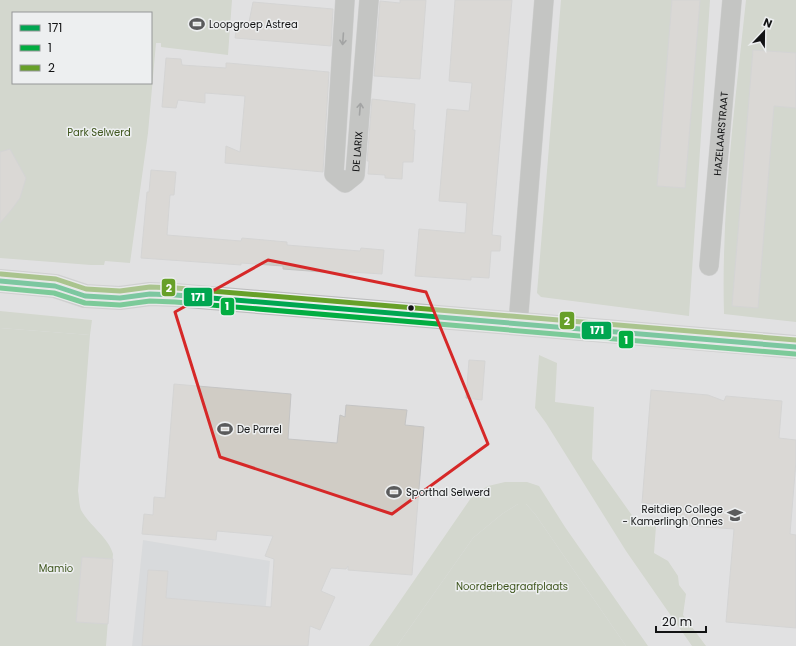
<svg xmlns="http://www.w3.org/2000/svg" width="796" height="646" font-family="Poppins,sans-serif">
<style>
.built{fill:#cdd1d5}
.green{fill:#c0c9b7;fill-rule:evenodd}
.forest{fill:#c1cab6}
.building{fill:#d0ccc5;stroke:#c4c4c4}
.lines{fill:none;stroke-linecap:round;stroke-linejoin:round}
.minor-casing{stroke:#bcbcbd;stroke-width:20}
.major-casing{stroke:#bcbcbd;stroke-width:24}
.minor{stroke:#9fa29e;stroke-width:19}
.major{stroke:#a1a5a1;stroke-width:22}
.bus-1-casing{stroke:#edeff0;stroke-width:8}
.bus-2-casing{stroke:#edeff0;stroke-width:8}
.bus-3-casing{stroke:#edeff0;stroke-width:8}
.bus-1{stroke:#00a651;stroke-width:5}
.bus-2{stroke:#02ad41;stroke-width:5}
.bus-3{stroke:#67a029;stroke-width:5}
.oneway{stroke:#585a59}
.marked{fill:none;stroke:#d62828;stroke-width:3;stroke-linejoin:round}
.bus-dot{fill:#121314;stroke:#edeff0;stroke-width:1.5}
.labels{text-anchor:middle;stroke-width:3;stroke-linejoin:round;paint-order:stroke}
.poi-label{font-size:10px;fill:#121314;stroke:#edeff0;text-anchor:start}
.park-label{font-size:10px;fill:#40571f;stroke:#edeff0}
.street-label{font-size:10px;fill:#121314;stroke:#edeff0}
.line-badge{stroke:#edeff0;stroke-width:1.5}
.badge-label{font-size:11px;text-anchor:middle;font-weight:bold;fill:#fff}
</style>
<rect width="100%" height="100%" fill="#e1e1e2"/>
<polygon class="built" points="143,540 270,561 262,646 132,646"/>
<g class="green">
<path d="M0,0H232L228,55L161,47V43H156L148,133L130,263L105,261L104,265H91L0,258ZM13,13H151V83H13Z"/>
<polygon points="561,0 710,0 689,316 541,297 537,293"/>
<path d="M746,0H796V322L724,314C721,209 735,104 746,0Z"/>
<path d="M0,328L90,335L78,491C79,496 79,504 81,510C89,525 109,538 113,554L106,646H0Z"/>
<polygon points="518,504 526,504 535,514 626,646 397,646 473,538 502,514"/>
</g>
<g class="forest">
<polygon points="142,0 156,0 151,59 151,13 141,13"/>
<polygon points="136,83 149,83 146,105 134,103"/>
<polygon points="0,311 92,320 90,335 0,328"/>
<polygon points="539,355 557,363 555,402 594,407 592,459 636,521 656,526 654,553 668,561 678,576 679,585 686,594 683,615 706,646 692,646 626,551 546,423 535,408"/>
<polygon points="505,482 527,482 539,486 565,527 648,646 626,646 535,514 526,504 518,504 502,514 473,538 397,646 369,646 473,495 488,486"/>
</g>
<g class="building">
<polygon points="400,0 426,0 420,79 374,76 380,1 400,3"/>
<polygon points="455,0 512,0 492,235 501,236 500,251 491,251 489,278 471,277 471,280 415,276 419,229 465,233 467,203 439,201 447,109 469,111 472,83 449,81"/>
<polygon points="672,0 700,0 685,188 657,186"/>
<polygon points="253,2 333,9 331,46 235,38 237,22 249,22"/>
<polygon points="753,50 796,53 796,108 774,106 758,308 732,306"/>
<polygon points="166,58 181,59 182,65 226,68 226,63 228,63 329,72 323,172 225,163 226,146 240,152 245,96 205,93 205,103 178,100 176,108 162,107"/>
<polygon points="372,99 415,104 413,130 415,130 413,162 403,162 402,179 385,178 385,175 368,174 369,161 367,161"/>
<polygon points="10,149 26,178 20,198 12,209 0,223 0,152"/>
<polygon points="151,170 176,172 174,195 170,195 167,235 241,241 242,238 287,242 287,245 360,251 361,248 384,250 382,274 350,272 349,274 283,269 283,266 241,263 241,265 141,258 147,192 149,192"/>
<polygon points="469,360 485,361 482,400 466,398"/>
<polygon points="174,384 291,394 288,439 337,443 340,415 345,417 346,405 407,410 405,425 424,427 412,575 348,570 348,566 346,569 331,568 321,591 335,597 320,630 310,626 308,646 142,646 148,570 168,571 166,598 271,607 274,559 265,556 273,536 217,531 216,540 142,534 144,514 153,515 154,497 165,498"/>
<polygon points="651,390 708,395 724,401 726,396 782,401 779,438 796,440 796,461 790,534 796,535 796,628 726,622 734,529 677,525 679,506 642,503"/>
<polygon points="82,557 113,559 108,624 76,622"/>
</g>
<g class="lines">
<defs>
<g id="minor">
<path id="s1" d="M345,0L334,174L345,183L355,175L369,0"/>
<path id="s2" d="M709,266L732,0"/>
<polyline points="518,324 544,0"/>
</g>
<polyline id="major" points="0,281 55,286 85,296 120,298 150,294 175,295 796,347"/>
</defs>
<use href="#minor" class="minor-casing"/>
<use href="#major" class="major-casing"/>
<use href="#minor" class="minor"/>
<use href="#major" class="major"/>
<defs>
<polyline id="bus-1" points="0,281 55,286 85,296 120,298 150,294 175,295 796,347"/>
<polyline id="bus-2" points="0,288 54,293 85,303 120,305 150,301 175,302 795,354"/>
<polyline id="bus-3" points="1,274 56,279 86,289 120,291 150,287 176,288 796,340"/>
</defs>
<use href="#bus-1" class="bus-1-casing"/>
<use href="#bus-2" class="bus-2-casing"/>
<use href="#bus-3" class="bus-3-casing"/>
<use href="#bus-1" class="bus-1"/>
<use href="#bus-2" class="bus-2"/>
<use href="#bus-3" class="bus-3"/>
</g>
<defs><path id="oneway-shaft" d="M-6 0H5M1.5-3L5.5 0L1.5 3" fill="none" stroke-width="1.6" stroke-linecap="round" stroke-linejoin="round"/></defs>
<g class="oneway">
<use href="#oneway-shaft" transform="translate(343 39) rotate(94)"/>
<use href="#oneway-shaft" transform="translate(360 109) rotate(-85)"/>
</g>
<path d="M0 0H796V646H0ZM268,260L426,292L488,444L392,514L220,457L175,312Z" fill="#e1e1e2" fill-opacity=".55" fill-rule="evenodd"/>
<path class="marked" d="M268,260L426,292L488,444L392,514L220,457L175,312Z"/>
<defs>
<symbol id="stadium-bare" viewBox="-9 -9 18 18"><path d="M0-5a6.5 5 0 1 0 0 10a6.5 5 0 1 0 0-10ZM-3.5-1.8h7v3.6h-7Z" fill="#5a5b5c" stroke="#edeff0" stroke-width="2.5" paint-order="stroke"/></symbol>
<symbol id="school-bare" viewBox="-9 -9 18 18"><path d="M0-5L7-2L0 1L-7-2ZM-4 1L0 2.5L4 1V4Q0 6-4 4Z" fill="#5a5b5c" stroke="#edeff0" stroke-width="2.5" paint-order="stroke"/></symbol>
</defs>
<g fill-rule="evenodd">
<use href="#stadium-bare" x="186" y="13" width="22" height="22"/>
<use href="#stadium-bare" x="214" y="418" width="22" height="22"/>
<use href="#stadium-bare" x="383" y="481" width="22" height="22"/>
<use href="#school-bare" x="724" y="504" width="22" height="22"/>
</g>
<circle class="bus-dot" cx="411" cy="308" r="3.5"/>
<g class="labels">
<g class="poi-label">
<text x="209" y="28">Loopgroep Astrea</text>
<text x="237" y="433">De Parrel</text>
<text x="406" y="496">Sporthal Selwerd</text>
<text x="723" y="513" text-anchor="end">Reitdiep College<tspan x="723" dy="12">- Kamerlingh Onnes</tspan></text>
</g>
<g class="park-label">
<text x="99" y="136">Park Selwerd</text>
<text x="56" y="572">Mamio</text>
<text x="512" y="590">Noorderbegraafplaats</text>
</g>
<g class="street-label">
<text dy="4" stroke="none"><textPath href="#s2" startOffset="133">HAZELAARSTRAAT</textPath></text>
<text dy="4" stroke="none"><textPath href="#s1" startOffset="225">DE LARIX</textPath></text>
</g>
</g>
<g class="line-badge">
<rect x="161" y="278" width="15" height="19" rx="4" fill="#67a029"/>
<rect x="183" y="287" width="30" height="20" rx="4" fill="#00a651"/>
<rect x="220" y="297" width="15" height="19" rx="4" fill="#02ad41"/>
<rect x="559" y="311" width="16" height="19" rx="4" fill="#67a029"/>
<rect x="581" y="321" width="31" height="19" rx="4" fill="#00a651"/>
<rect x="618" y="330" width="16" height="19" rx="4" fill="#02ad41"/>
</g>
<g class="badge-label">
<text x="169" y="292">2</text>
<text x="198" y="301">171</text>
<text x="227" y="310">1</text>
<text x="567" y="325">2</text>
<text x="597" y="334">171</text>
<text x="626" y="344">1</text>
</g>
<rect x="12" y="12" width="140" height="72" fill="#edeff0" stroke="#959798"/>
<rect x="20" y="25" width="20" height="6" fill="#00a651" stroke="#959798"/>
<text x="48" y="32" font-size="12" fill="#121314">171</text>
<rect x="20" y="45" width="20" height="6" fill="#02ad41" stroke="#959798"/>
<text x="48" y="52" font-size="12" fill="#121314">1</text>
<rect x="20" y="65" width="20" height="6" fill="#67a029" stroke="#959798"/>
<text x="48" y="72" font-size="12" fill="#121314">2</text>
<g transform="translate(764 32) rotate(22)" stroke="#edeff0" stroke-width="3" paint-order="stroke">
<path d="M0-3L7 15L0 10L-7 15Z" fill="#121314"/>
<text y="-6" font-size="11" font-weight="bold" text-anchor="middle" fill="#121314">N</text>
</g>
<path d="M656 626v6h50v-6" fill="none" stroke="#121314" stroke-width="2"/>
<text x="662" y="626" font-size="12" fill="#121314" stroke="#edeff0" stroke-width="3" paint-order="stroke">20 m</text>
</svg>
